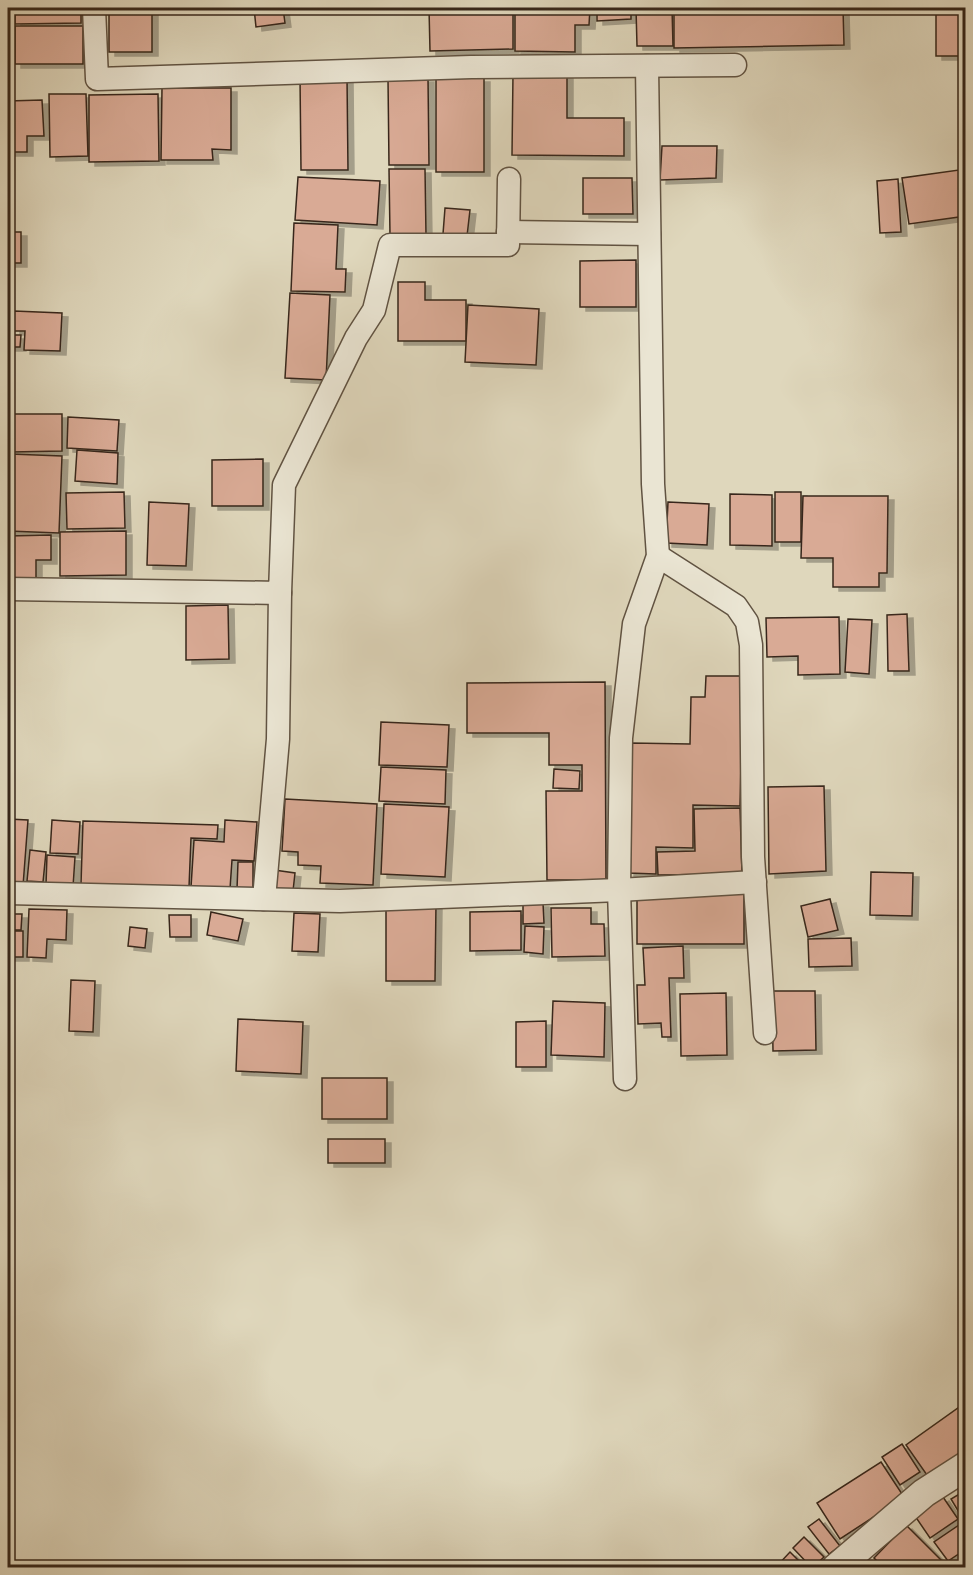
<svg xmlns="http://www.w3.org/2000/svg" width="973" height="1575" font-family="Alegreya,serif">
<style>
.building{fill:#d9aa95;stroke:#37271a;stroke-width:1.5;filter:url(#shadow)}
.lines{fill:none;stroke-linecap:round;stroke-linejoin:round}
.minor-casing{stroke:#615342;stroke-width:25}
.tertiary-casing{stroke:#615342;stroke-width:31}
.minor{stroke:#eae5d3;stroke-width:22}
.tertiary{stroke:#eae5d3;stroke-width:28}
</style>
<defs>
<filter id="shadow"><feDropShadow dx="6" dy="4" stdDeviation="0" flood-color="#0004"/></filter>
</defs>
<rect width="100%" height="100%" fill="#dfd7bc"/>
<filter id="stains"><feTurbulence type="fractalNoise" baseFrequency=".00333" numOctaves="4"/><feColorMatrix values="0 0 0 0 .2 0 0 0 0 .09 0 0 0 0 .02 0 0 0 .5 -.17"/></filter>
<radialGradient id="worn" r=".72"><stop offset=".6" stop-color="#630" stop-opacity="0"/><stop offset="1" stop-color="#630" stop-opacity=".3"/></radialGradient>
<g class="building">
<polygon points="15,8 81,8 81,23 15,24"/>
<rect x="109" y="8" width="43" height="44"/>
<polygon points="254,8 283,8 285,23 256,27"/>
<polygon points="429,8 513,8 513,49 430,51"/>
<polygon points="515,8 590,8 589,25 575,25 575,52 515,51"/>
<polygon points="597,8 631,8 631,19 597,21"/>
<polygon points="636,8 672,8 673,46 637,46"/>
<polygon points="674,8 843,8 844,45 674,48"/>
<rect x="936" y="8" width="30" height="48"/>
<rect x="15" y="26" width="68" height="38"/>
<polygon points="513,74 567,74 567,118 624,118 624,156 512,155"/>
<polygon points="300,77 347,77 348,170 301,170"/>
<polygon points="428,78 429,165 389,165 388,79"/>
<rect x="436" y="78" width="48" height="94"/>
<polygon points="162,88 231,88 231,150 212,149 213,160 161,160"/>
<polygon points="49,94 86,94 88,156 50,157"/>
<polygon points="158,94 159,161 89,162 89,95"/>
<polygon points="42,100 44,136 27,136 27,152 8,152 8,101"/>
<polygon points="662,146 717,146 716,178 660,180"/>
<polygon points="389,169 425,169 426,235 390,235"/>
<polygon points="966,169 966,216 909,224 902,178"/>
<polygon points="298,177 380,181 377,225 295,220"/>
<polygon points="583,178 632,178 633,214 583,214"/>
<polygon points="898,179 901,232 880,233 877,181"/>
<polygon points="445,208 470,210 467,236 443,234"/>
<polygon points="294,223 338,225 336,269 346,269 345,292 291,291"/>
<rect x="8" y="232" width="13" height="31"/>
<polygon points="636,260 636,307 580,307 580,261"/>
<polygon points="398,282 425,282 425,300 466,300 466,341 398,341"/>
<polygon points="290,293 330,295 326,380 285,378"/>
<polygon points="468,305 539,309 536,365 465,362"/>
<polygon points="14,311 62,313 60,351 24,350 25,331 14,331"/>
<polygon points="8,335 21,335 20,347 8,347"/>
<polygon points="10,414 62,414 62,451 11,452"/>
<polygon points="68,417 119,420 117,451 67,448"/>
<polygon points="77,450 118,453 117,484 75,481"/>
<polygon points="10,454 62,456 59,533 8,531"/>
<polygon points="263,459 263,506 212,506 212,460"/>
<polygon points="124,492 125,528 67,529 66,493"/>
<rect x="775" y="492" width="26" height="50"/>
<polygon points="730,494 772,495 772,546 730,545"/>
<polygon points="803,496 888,496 887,573 879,573 879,587 833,587 833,558 801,558"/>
<polygon points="149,502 189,504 186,566 147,565"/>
<polygon points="668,502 709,504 707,545 666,543"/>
<polygon points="126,531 126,575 60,576 60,532"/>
<polygon points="51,535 51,560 36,560 36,582 8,582 8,536"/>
<polygon points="228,605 229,659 186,660 186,606"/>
<polygon points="907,614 909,671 888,671 887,615"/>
<polygon points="839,617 840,674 798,675 798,656 767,657 766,618"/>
<polygon points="848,619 872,620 869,674 845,672"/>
<polygon points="706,676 743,676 740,806 693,805 693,848 656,847 656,874 628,873 631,743 690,744 691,697 705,697"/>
<polygon points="605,682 606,880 547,880 546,791 582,791 582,765 549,765 549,733 467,733 467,683"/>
<polygon points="381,722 449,725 447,767 379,765"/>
<polygon points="381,767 446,770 445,804 379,801"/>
<polygon points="554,769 580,771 579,789 553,788"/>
<polygon points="824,786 826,871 769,874 768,787"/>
<polygon points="285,799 377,804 373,885 320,883 321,866 298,865 298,852 282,851"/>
<polygon points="384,804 449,807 445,877 381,874"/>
<polygon points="740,808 742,874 658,875 657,852 695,851 694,809"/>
<polygon points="8,819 28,820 23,886 8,885"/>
<polygon points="52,820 80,822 78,854 50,853"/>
<polygon points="225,820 257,822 254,861 232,860 230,889 191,887 194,840 224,842"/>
<polygon points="83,821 218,825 217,839 191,838 189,887 81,884"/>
<polygon points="30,850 46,852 43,882 27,881"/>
<polygon points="47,855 75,857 73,887 46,885"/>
<polygon points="238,862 253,862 253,889 237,889"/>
<polygon points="274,870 295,873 293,891 272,889"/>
<polygon points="871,872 913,873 912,916 870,915"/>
<polygon points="637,893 744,894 744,944 637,944"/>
<polygon points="830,899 838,930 808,937 801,906"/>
<polygon points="523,903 543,903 544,923 523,924"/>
<polygon points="386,904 436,904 435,981 386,981"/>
<polygon points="551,908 591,908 591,924 604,924 605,956 552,957"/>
<polygon points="29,909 67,910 66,940 47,939 46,958 27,957"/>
<polygon points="521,911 521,950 470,951 470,912"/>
<polygon points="211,912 243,919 238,941 207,935"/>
<polygon points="294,913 320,914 318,952 292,951"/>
<polygon points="8,914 22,914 21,930 8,930"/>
<polygon points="169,915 191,915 191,937 170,937"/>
<polygon points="525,926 544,927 543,954 524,952"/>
<polygon points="130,927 147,929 145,948 128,946"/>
<rect x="8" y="931" width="15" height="26"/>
<polygon points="851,938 852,966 809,967 808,939"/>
<polygon points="683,946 684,978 669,978 671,1037 662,1037 661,1023 638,1024 637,985 645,985 643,948"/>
<polygon points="71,980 95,981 93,1032 69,1031"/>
<polygon points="772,991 815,991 816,1050 773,1051"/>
<polygon points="726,993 727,1055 681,1056 680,994"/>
<polygon points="553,1001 605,1003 604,1057 551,1055"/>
<polygon points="238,1019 303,1022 301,1074 236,1071"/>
<polygon points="546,1021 546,1067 516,1067 516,1022"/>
<rect x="322" y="1078" width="65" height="41"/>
<rect x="328" y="1139" width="57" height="24"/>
<polygon points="965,1403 966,1452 929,1478 906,1445"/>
<polygon points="902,1444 920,1472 900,1485 882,1457"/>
<polygon points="881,1462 904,1497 840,1539 817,1503"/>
<polygon points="966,1490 966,1524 951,1499"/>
<polygon points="943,1497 958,1519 930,1538 915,1516"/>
<polygon points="819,1519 840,1546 829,1554 808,1527"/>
<polygon points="962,1523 966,1528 966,1549 948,1561 934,1542"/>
<polygon points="906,1525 949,1568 884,1568 874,1558"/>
<polygon points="804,1537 824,1557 812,1568 793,1548"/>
<polygon points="790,1552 806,1568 775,1568"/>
</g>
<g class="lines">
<defs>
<g id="minor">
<polyline points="94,8 97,79 471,67 735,65"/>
<polyline points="508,232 649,234"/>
<polyline points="658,556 736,606 747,622 751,645 753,857 765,1033"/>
<polyline points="8,589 280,593 284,485 356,338 374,310 390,245 508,245 509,179"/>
<polyline points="8,893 340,901 619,890 755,882"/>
<polyline points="264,899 278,739 280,593"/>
<polyline points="625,1079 619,890 621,738 634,624 658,556 653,484 647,66"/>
</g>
<polyline id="tertiary" points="836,1568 924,1493 966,1466"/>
</defs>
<use href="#minor" class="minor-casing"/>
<use href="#tertiary" class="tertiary-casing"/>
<use href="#minor" class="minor"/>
<use href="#tertiary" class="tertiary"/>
</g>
<rect width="973" height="1575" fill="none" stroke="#dfd7bc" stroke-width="30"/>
<rect x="9" y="9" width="955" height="1557" fill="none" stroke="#37271a" stroke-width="3"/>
<rect x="15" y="15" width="943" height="1545" fill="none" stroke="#37271a" stroke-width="1.5"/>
<rect width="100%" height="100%" filter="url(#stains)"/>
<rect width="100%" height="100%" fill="url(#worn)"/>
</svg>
